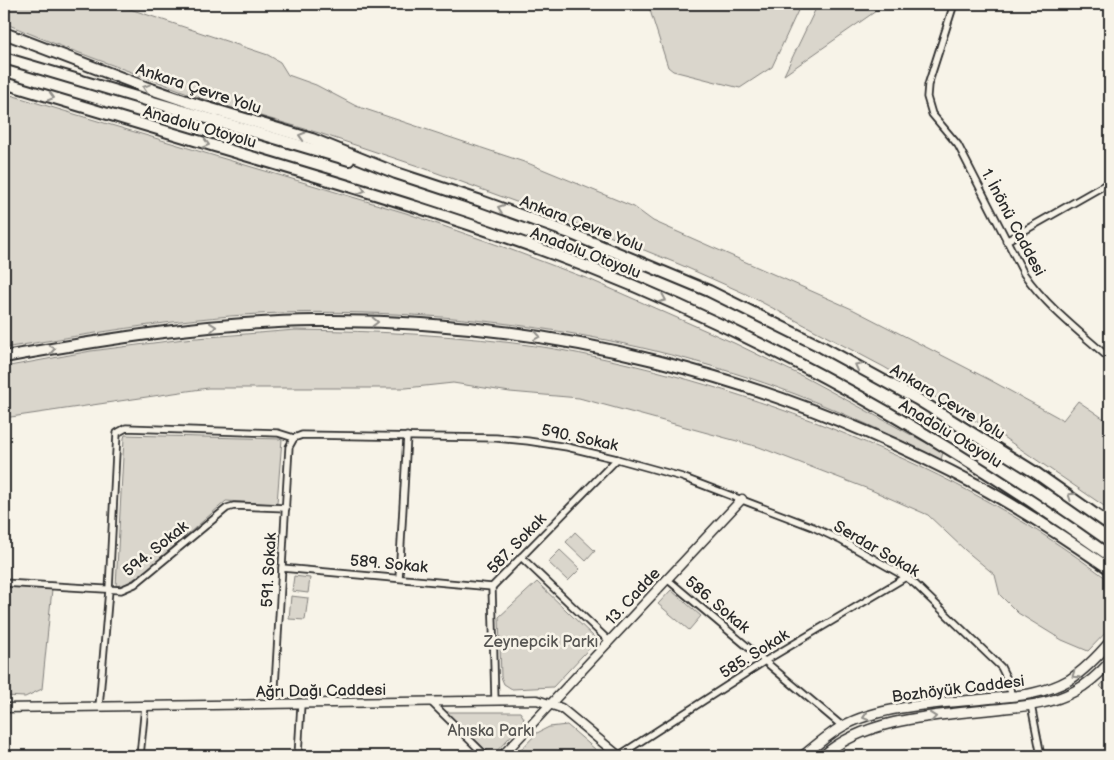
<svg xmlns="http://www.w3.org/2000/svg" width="1114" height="760" font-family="'Balsamiq Sans',sans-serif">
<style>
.green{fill:#dad6cc;stroke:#82807c}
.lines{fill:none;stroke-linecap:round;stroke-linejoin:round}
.street-casing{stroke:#2b2b2b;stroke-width:9}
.secondary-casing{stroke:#2b2b2b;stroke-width:11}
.primary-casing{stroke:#2b2b2b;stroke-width:12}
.highway-casing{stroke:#2b2b2b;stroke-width:14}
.street{stroke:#f7f3e8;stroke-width:5.5}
.secondary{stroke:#f7f3e8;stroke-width:8}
.primary{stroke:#f7f3e8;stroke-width:9}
.highway{stroke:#f7f3e8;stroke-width:10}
.oneway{stroke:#918f8a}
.labels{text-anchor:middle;stroke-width:5;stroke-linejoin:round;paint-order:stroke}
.street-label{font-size:16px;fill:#2b2b2b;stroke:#f7f3e8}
.park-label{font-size:16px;fill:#575653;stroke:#f7f3e8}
</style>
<rect width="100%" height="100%" fill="#f7f3e8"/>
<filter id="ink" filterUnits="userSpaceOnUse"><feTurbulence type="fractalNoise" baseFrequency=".02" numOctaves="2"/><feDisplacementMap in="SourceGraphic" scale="10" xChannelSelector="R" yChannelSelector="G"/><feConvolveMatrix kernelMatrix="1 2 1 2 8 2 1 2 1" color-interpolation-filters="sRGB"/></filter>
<g filter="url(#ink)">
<g class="green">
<polygon points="4,4 50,4 60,7 61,4 115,4 268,55 280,62 288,75 316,85 356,106 530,164 634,207 653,221 852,309 990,380 1063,420 1078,401 1110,423 1110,510 1003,437 884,367 746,294 681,265 617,239 418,166 319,133 215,103 58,45 4,23"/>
<polygon points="648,4 801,4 772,67 740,88 673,71 668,67"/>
<polygon points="818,4 886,4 784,75"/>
<path d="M4,93L406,213L509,249L591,280L734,343L804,377L943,452L941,460C893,436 845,413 795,394C633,333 455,308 282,313C189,316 96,333 4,348Z"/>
<path d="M295,330C378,331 461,335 543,347C641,363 736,391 828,427C878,447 927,468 974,494C1021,519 1067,549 1110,581V628L1088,651L1062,640L1018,613L1000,595L995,575L965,550L928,515L871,490L759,447L579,398L510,392L453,383L406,388H208L4,418V367L91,351L184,339Z"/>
<polygon points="125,435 282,439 277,503 274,504 226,501 143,573 126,584 116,586 124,438"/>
<polygon points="575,532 595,551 586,561 566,542"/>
<polygon points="560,550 580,569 568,581 548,562"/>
<polygon points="294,576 310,578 308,593 292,591"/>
<polygon points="537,582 597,640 553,687 512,689 504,684 501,677 499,617"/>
<polygon points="4,586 52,589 42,689 25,697 4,696"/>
<polygon points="671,590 701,616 689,630 658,604"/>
<polygon points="291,596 308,598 305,620 289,619"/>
<polygon points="1110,675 1110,696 1100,686"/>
<polygon points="446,712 520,712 524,718 522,724 492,756"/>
<polygon points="567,725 603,756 515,756 537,733 549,727"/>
</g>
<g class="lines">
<defs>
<g id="street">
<path d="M954,4L928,85L927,97L932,114L958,145L1024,274C1047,307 1080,332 1110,359"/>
<polyline points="1006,241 1110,182"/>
<polyline points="294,438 302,435 496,438 528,441 567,447 617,459 682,477 813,527 842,541 906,577 915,584 1001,667 1008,681 1012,697"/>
<polyline points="521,557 609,641"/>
<polyline points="282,568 492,587"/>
<polyline points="399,578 407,436"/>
<polyline points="667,579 842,726"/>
<polyline points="4,583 121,590 135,584 227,508 234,506 286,508"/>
<polyline points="495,701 492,587 617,459"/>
<polyline points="431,702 486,756"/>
<polyline points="274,704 289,447 294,438"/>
<polyline points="1031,705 1041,756"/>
<polyline points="99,707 109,590 117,433 126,428 278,433 294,438"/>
<polyline points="140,756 145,706"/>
<polyline points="298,756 301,704"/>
<polyline points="618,756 765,661 906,577"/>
</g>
<g id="secondary">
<polyline points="4,708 537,700 561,708 619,756"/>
<polyline points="502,756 742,499"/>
</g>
<g id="primary">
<path d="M803,756C815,746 829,734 843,726C883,704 950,703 995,698C1021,696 1046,693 1069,680C1085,670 1098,656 1110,642"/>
<path d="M823,756C869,715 947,715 1005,708C1029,706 1053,703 1075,691C1088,684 1100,673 1110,662"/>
</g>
<g id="highway">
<polyline points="4,33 145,87 198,105 312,139 396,173 481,201 567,232 709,291 822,347 917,399 1036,473 1110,525"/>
<polyline points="4,58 349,160"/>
<path d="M4,83C72,103 140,124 208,144C336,182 465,219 590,268C775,341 948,440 1110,556"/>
<path d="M4,357C107,339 211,322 316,321C549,318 772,376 977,485C1023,510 1067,539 1110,569"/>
</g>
</defs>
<use href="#street" class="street-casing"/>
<use href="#secondary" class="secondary-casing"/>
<use href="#primary" class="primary-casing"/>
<use href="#highway" class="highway-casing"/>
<use href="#street" class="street"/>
<use href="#secondary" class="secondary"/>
<use href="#primary" class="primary"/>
<use href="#highway" class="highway"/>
</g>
<defs><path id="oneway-chevron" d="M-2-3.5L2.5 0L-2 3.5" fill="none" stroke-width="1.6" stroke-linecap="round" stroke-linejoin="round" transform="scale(1.25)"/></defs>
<g class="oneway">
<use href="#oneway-chevron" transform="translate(146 88) rotate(-161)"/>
<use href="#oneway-chevron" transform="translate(51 97) rotate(16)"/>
<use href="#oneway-chevron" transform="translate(302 136) rotate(-164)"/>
<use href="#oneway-chevron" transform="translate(206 144) rotate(16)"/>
<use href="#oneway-chevron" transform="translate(362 190) rotate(17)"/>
<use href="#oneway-chevron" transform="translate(501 208) rotate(-160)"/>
<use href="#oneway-chevron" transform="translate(663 299) rotate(23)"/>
<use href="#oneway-chevron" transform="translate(375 322) rotate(1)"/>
<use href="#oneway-chevron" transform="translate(213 327) rotate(-6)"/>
<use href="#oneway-chevron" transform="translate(537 336) rotate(8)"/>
<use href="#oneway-chevron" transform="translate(52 349) rotate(-9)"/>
<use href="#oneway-chevron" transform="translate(858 366) rotate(-152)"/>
<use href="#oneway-chevron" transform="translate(1071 496) rotate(-146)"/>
<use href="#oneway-chevron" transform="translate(1075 675) rotate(145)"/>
<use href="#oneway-chevron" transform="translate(866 717) rotate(163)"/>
<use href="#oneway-chevron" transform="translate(933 717) rotate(-7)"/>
</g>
</g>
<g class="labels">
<g class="street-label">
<text transform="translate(199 88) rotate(18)" y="6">Ankara Çevre Yolu</text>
<text transform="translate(200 126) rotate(16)" y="6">Anadolu Otoyolu</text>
<text transform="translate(1014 222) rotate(62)" y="6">1. İnönü Caddesi</text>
<text transform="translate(582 223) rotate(21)" y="6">Ankara Çevre Yolu</text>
<text transform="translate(586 252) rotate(21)" y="6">Anadolu Otoyolu</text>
<text transform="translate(948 401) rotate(31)" y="6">Ankara Çevre Yolu</text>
<text transform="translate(951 433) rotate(31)" y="6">Anadolu Otoyolu</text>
<text transform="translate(580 437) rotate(12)" y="6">590. Sokak</text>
<text transform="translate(516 543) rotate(-46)" y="6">587. Sokak</text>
<text transform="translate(155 548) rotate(-39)" y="6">594. Sokak</text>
<text transform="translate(877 548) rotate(30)" y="6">Serdar Sokak</text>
<text transform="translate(389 563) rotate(5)" y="6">589. Sokak</text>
<text transform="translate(268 570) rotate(-87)" y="6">591. Sokak</text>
<text transform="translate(632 596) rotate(-47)" y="6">13. Cadde</text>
<text transform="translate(718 604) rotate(40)" y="6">586. Sokak</text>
<text transform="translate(754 653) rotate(-32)" y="6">585. Sokak</text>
<text transform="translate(958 688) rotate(-7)" y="6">Bozhöyük Caddesi</text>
<text transform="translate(321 690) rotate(-1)" y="6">Ağrı Dağı Caddesi</text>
</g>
<g class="park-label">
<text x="541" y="647">Zeynepcik Parkı</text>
<text x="491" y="736">Ahıska Parkı</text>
</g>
</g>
<rect width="1114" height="760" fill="none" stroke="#f7f3e8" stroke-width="20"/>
<rect x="10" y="10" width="1094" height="740" fill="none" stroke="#2b2b2b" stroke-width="2" filter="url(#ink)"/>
</svg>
